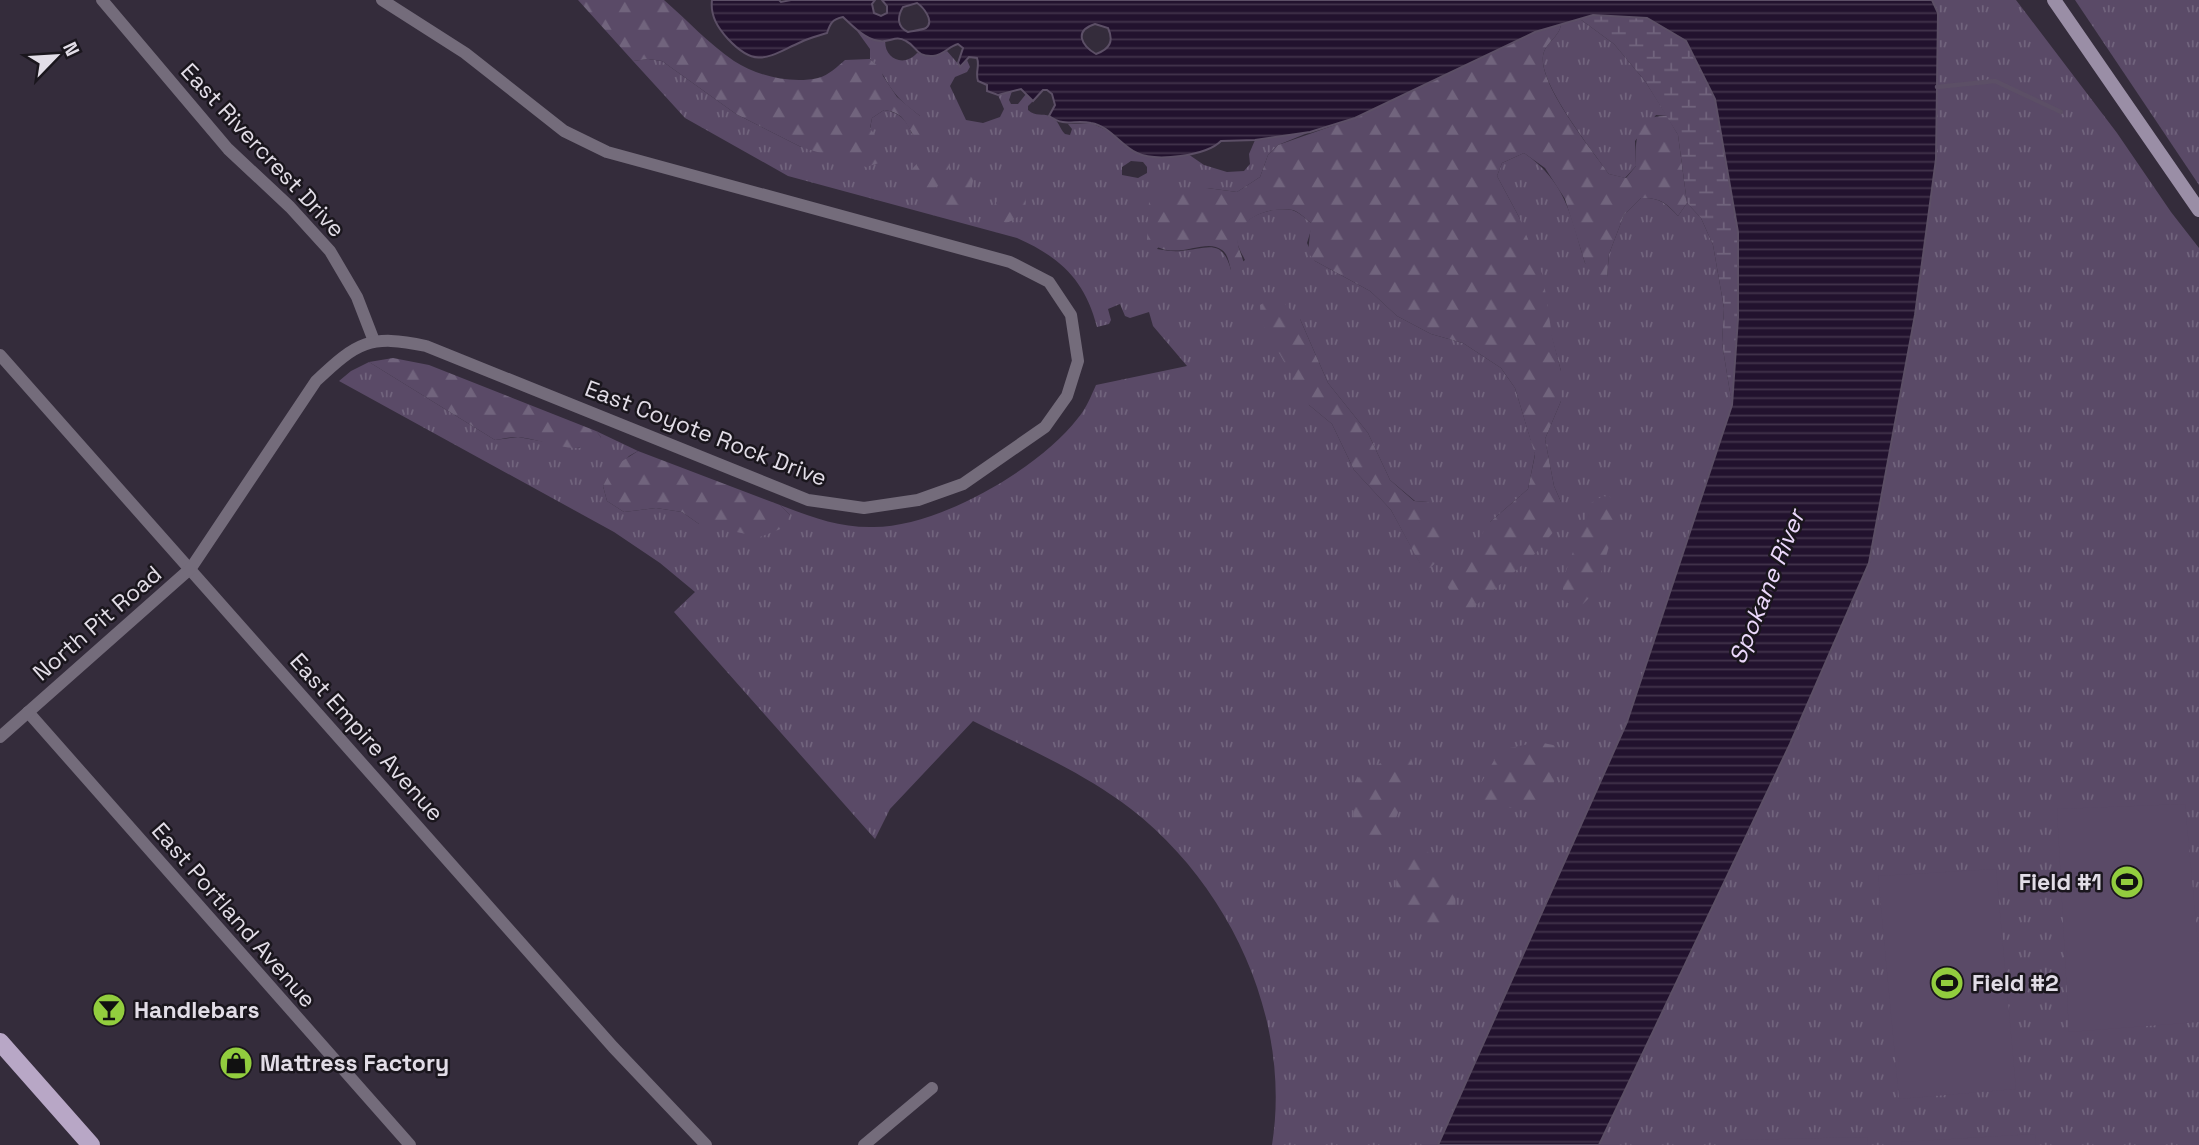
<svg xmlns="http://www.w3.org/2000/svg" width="2199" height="1145" font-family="'Space Grotesk',sans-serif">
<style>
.grass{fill:url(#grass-tufts);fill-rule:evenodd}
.forest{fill:url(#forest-firs)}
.wetland{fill:url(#wetland-marsh)}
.pitch{fill:#5a4a67}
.water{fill:url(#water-rules);stroke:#5c4f66;stroke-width:2;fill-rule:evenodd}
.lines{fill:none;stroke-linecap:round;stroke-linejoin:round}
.stream{stroke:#5c4f66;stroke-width:4.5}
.street{stroke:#746c7b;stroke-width:12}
.secondary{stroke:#9a8ea6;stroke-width:14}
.primary{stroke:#b8a7c6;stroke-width:18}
.labels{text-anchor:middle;stroke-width:5;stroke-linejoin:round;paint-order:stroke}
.street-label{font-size:23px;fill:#e2dde7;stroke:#1a161d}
.poi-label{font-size:23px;font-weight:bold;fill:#e2dde7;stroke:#1a161d;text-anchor:start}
.water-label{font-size:24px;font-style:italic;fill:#ebd8fb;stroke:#1a161d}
</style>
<defs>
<pattern id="grass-tufts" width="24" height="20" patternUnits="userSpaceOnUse" patternTransform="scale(1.75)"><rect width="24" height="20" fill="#5a4a67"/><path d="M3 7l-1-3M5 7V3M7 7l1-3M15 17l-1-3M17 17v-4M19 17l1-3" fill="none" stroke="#71647d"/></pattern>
<pattern id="forest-firs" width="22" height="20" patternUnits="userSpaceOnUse" patternTransform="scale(1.75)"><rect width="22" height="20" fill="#5a4a67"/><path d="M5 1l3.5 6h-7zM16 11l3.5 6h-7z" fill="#71647d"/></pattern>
<pattern id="wetland-marsh" width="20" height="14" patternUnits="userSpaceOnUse" patternTransform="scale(1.75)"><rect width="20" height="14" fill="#5a4a67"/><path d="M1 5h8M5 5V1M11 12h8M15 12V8" fill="none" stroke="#71647d"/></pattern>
<pattern id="water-rules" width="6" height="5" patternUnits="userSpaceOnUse" patternTransform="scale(1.75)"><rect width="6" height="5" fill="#22122e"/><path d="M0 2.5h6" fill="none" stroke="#42344c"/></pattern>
</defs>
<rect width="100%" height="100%" fill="#342c3b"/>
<g class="grass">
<polygon points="1932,0 2016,0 2117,133 2171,212 2199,248 2199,1145 1599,1145 1790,744 1869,563 1915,315 1936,159 1938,13"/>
<polygon points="2075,0 2199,0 2199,185"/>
<path d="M1580,19L1614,44L1645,81L1667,116L1656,115L1635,141L1636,166L1625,178L1609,174C1592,150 1539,84 1543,56C1545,42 1560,37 1561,24Z"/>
<path d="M857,31L874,40L885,41C885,60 905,67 917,53L934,56L947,51L960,66L967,60L970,67L967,72L955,77L950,86L966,120L983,123L1000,117L1004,109L998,95L1012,91L1009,100L1011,104H1018L1026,94L1033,101L1028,106V110C1036,117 1042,113 1050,116C1059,120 1059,128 1065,134L1070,135L1072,129L1068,124L1091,123L1113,133L1127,147L1156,157L1188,154L1204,165L1227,172L1244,171L1250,164L1249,154L1255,140L1310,132L1278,145L1268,155L1260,177L1237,192L1207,188L1157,249C1165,250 1173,252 1180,251C1207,249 1222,237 1231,270L1245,260C1242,254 1237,246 1237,239C1239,216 1273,206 1292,210C1299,212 1305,218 1311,223V230L1307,243L1315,261L1370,291L1397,316L1431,334L1463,343L1501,368L1515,388L1535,454L1528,489L1490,522L1561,502L1554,486L1545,439L1561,401V371L1519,217L1497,176L1502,163L1524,153C1567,183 1570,215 1585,263L1607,277L1609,254L1624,215L1641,198C1659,197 1666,203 1678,216L1687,203L1701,218L1713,245L1724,308L1722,343L1732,405L1627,722L1438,1145H1272C1292,1019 1230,886 1131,809C1083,772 1026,748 973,721L890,809L875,839L674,612L695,592L660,563L614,532L339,381L351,371L369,362L495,440L518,437L579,448L601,437L596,431L638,451L629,456L603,486L607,501L624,512L656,508L682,512L699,524L790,515L780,505C811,517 840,528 874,527C938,527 1039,469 1078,418C1086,409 1091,396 1096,385L1187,366L1153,326L1149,312L1130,318L1125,316L1120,304L1108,309L1111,320L1109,324L1097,327C1085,280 1060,257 1017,238L788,176L685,118L633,61L648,59L662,61L736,114L801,147L878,142L870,129L872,118L884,110C899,112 907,120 912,134L920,116C913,110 904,104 898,97C886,84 883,70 870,59V49ZM1131,161L1143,162L1147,167V173L1138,178L1122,175V167ZM1300,319L1328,383L1368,433L1390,480L1415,501L1428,502L1420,563L1391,510L1354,470L1332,424L1309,405Z"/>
</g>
<g class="forest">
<path d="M578,0H664C687,20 709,44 734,61C757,76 791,84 818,78C829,75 837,67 845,60L870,59L881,69L883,76L897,97L920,116L926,134L918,140C904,126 908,113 884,110L872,118L870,128L886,152L882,162L866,167L801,147L736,114L662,61L648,59L633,61Z"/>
<path d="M1561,24C1560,37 1545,42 1543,56C1539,85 1592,150 1609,174L1626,178L1636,166C1635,141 1635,114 1667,116L1678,135L1687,203L1678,216C1667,203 1659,197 1641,198L1624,215L1609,254L1607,277L1598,281L1585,263L1565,199L1545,168L1524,153L1502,163L1497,176L1519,217L1543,276L1552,336L1561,371V401L1545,439L1554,486L1561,502L1559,525L1536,553L1465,615L1447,586L1490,522L1528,489L1535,455L1515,388L1501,368L1463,343L1431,334L1397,316L1370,291L1315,261L1308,253L1311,223C1305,218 1299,212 1293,210C1273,206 1241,216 1238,238C1236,248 1245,258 1244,269L1238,273L1231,270C1229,263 1228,254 1222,250C1204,236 1174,265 1147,240L1149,202L1159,193L1207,188L1237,192L1260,177L1268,155L1278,145L1355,118L1535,32Z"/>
<path d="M939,152L947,155L950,165C938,190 937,192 909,190L906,186C909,165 921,160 939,152Z"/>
<path d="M972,175L973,181L970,196L953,208L946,207L944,199C952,188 957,176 972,175Z"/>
<path d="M1014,191L1024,193C1030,208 1020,218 1006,223L992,217L990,211L1000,197Z"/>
<polygon points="1271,299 1283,302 1300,319 1328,383 1368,433 1390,480 1414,501 1428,502 1438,509 1445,530 1445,554 1430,568 1420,564 1391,510 1354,470 1332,424 1309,405 1261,322 1260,305"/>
<path d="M393,358L429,365L596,431L601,437C582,461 542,438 517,437C510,437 502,439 495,440L369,362Z"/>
<polygon points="638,451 780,505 790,515 783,528 760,537 699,524 682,512 656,508 624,512 607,501 603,486 613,467"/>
<polygon points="1603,496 1616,498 1620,511 1595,592 1583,604 1573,606 1563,600 1563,579 1591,503"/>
<polygon points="1538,742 1558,746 1561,757 1549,800 1534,809 1493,807 1472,799 1500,750"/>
<polygon points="1397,755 1410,758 1413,768 1386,848 1363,842 1353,826 1355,781 1369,769"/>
<path d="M1426,851C1451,867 1466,902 1447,929C1444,933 1438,937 1434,940C1418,922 1381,892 1403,867C1408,860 1419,856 1426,851Z"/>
</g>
<polygon class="wetland" points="1593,15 1647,18 1686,41 1715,99 1738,232 1738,318 1732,405 1722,343 1724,308 1713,245 1701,218 1687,203 1678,135 1645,81 1614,44 1580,19"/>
<g class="pitch">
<polygon points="2185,804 2199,954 2199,1022 2069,1032 2057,809"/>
<polygon points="1996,869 2016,1089 1899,1099 1878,876"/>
<polygon points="2035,1134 2036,1145 1902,1145 1901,1142"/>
<polygon points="1867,1137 1868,1145 1739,1145 1739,1140"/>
</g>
<path class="water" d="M712,0H779L781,2L791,0H875L872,4L874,13L881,16L887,13V6L882,0H1932L1938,13L1936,159L1915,315L1869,563L1790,744L1599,1145H1438L1627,722L1732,405L1738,318V232L1715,99L1686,41L1647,18L1593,15L1535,32L1355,118L1310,132L1255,140L1221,141C1206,156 1156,162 1137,153C1120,145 1110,126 1091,123C1073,119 1067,128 1049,116L1055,105L1052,94L1047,90H1043L1033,101L1021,89L998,95L987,91V85L978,81C975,72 980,66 977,58L969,57L960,67L958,63L963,48L958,44C949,46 944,55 933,56C915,57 918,47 906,41C897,36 893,40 885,41C868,43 854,27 843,17C832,19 830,24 827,33C818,36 809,38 801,42C769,56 757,70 728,39C718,28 710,16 712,0ZM917,3C923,7 935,21 926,28C922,30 912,31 908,32C897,27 897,17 903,7ZM1095,24L1108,28C1114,41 1110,49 1096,54C1082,46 1073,31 1095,24Z"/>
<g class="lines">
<polyline class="stream" points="1937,87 1995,81 2061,112"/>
<g class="street">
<polyline points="102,0 228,149 290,207 330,251 357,297 374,341"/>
<polyline points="0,355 613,1047 706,1145"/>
<polyline points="28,712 410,1145"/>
<path d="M0,737L191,568L316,381C357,342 370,334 426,346L808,500L864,508L918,500L963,484L1045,427L1067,396L1078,361L1071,315L1049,282L1010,262L607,152L564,131L465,53L382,0"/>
<polyline points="864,1145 932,1088"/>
</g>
<polyline class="secondary" points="2054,0 2199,210"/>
<polyline class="primary" points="0,1042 91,1145"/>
</g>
<defs>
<symbol id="stadium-disc" viewBox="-11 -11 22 22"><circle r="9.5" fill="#92cd3e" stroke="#1a161d"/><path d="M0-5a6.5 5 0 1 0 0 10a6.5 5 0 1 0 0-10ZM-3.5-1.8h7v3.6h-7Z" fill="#111"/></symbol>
<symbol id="bar-disc" viewBox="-11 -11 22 22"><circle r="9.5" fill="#92cd3e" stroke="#1a161d"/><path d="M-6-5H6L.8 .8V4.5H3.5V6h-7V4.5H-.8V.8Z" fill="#111"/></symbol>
<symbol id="shop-disc" viewBox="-11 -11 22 22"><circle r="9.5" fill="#92cd3e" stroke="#1a161d"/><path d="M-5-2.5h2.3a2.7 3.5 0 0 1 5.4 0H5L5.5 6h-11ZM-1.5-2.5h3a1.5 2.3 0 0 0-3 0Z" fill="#111"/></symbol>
</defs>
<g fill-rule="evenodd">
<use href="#stadium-disc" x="2108" y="863" width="38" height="38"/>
<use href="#stadium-disc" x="1928" y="964" width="38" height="38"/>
<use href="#bar-disc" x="90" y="991" width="38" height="38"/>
<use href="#shop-disc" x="217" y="1044" width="38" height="38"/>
</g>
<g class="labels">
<g class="street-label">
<text transform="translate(263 150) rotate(47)" y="8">East Rivercrest Drive</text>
<text transform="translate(706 433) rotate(21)" y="8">East Coyote Rock Drive</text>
<text transform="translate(97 623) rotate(-41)" y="8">North Pit Road</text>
<text transform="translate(367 737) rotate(48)" y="8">East Empire Avenue</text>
<text transform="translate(234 915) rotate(49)" y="8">East Portland Avenue</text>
</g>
<g class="poi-label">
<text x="2102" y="890" text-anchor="end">Field #1</text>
<text x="1972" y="991">Field #2</text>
<text x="134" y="1018">Handlebars</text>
<text x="260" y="1071">Mattress Factory</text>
</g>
<g class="water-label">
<text transform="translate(1767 587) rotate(-68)" y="8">Spokane River</text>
</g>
</g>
<g transform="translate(56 56) rotate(65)" stroke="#1a161d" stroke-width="5" paint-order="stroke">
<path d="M0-5L12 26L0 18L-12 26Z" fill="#e2dde7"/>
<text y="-10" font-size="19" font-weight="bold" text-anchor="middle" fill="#e2dde7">N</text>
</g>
</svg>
